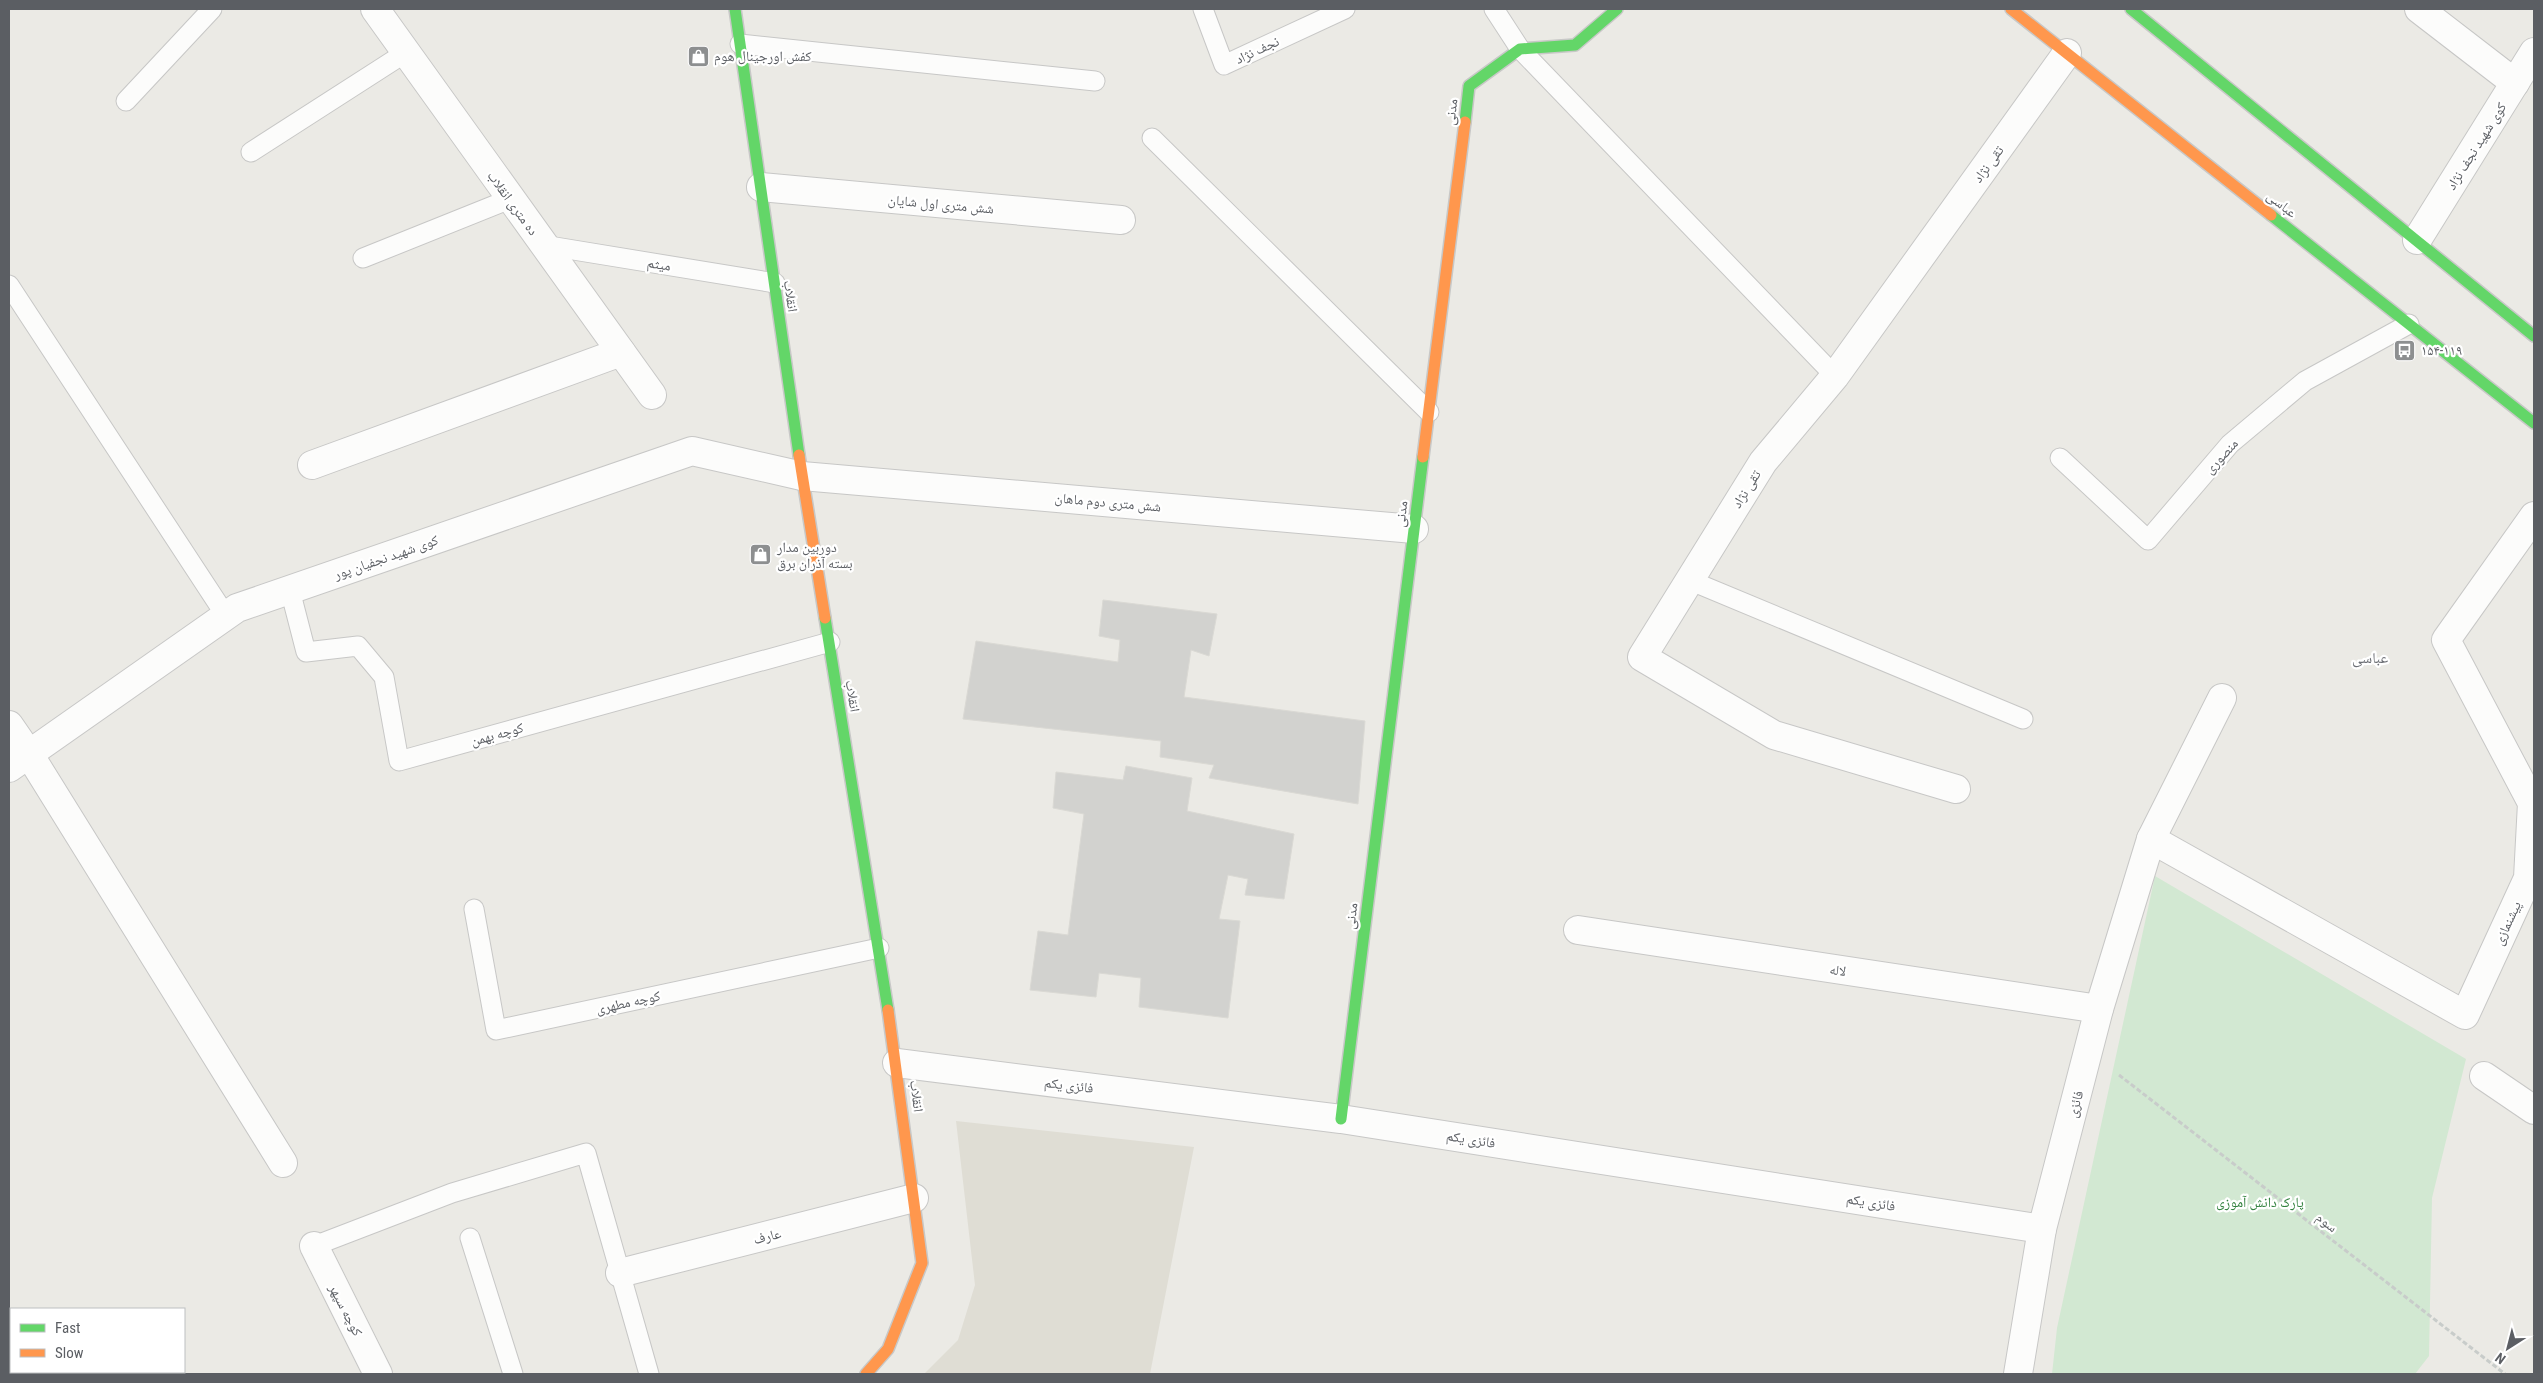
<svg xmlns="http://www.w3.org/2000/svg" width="2543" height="1383" font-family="'Roboto Condensed','Noto Naskh Arabic',sans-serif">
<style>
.education{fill:#dfddd4}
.green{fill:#d2e8d2}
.building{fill:#d2d2cf;stroke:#dad9d4}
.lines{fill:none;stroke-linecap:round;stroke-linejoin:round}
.lane-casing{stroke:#c7c7c6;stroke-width:21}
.street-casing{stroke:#c7c7c6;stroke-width:30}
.fast-casing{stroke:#c8c8c7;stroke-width:14}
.slow-casing{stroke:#c8c8c7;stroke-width:14}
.path{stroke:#c8ccca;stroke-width:3;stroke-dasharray:5 2.5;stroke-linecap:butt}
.lane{stroke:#fcfcfb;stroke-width:19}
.street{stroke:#fcfcfb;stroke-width:28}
.fast{stroke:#63d668;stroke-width:11}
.slow{stroke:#ff974d;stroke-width:11}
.labels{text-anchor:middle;stroke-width:4.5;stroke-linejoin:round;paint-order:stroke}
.street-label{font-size:14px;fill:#5b5e63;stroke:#fff}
.poi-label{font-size:14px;fill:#5b5e63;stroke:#fff;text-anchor:start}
.park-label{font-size:14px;fill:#33823f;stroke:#fff}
.neighbourhood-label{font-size:15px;fill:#6c6f75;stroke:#fff}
</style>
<rect width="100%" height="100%" fill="#ebeae5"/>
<polygon class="education" points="956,1121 1194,1147 1150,1374 924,1374 958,1340 975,1285"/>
<polygon class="green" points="2155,876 2466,1059 2432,1198 2429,1356 2415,1374 2052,1374 2057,1328"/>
<g class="building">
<polygon points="1103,600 1217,614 1209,656 1191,650 1184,697 1365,721 1358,804 1209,778 1214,765 1160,757 1161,741 963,719 976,641 1118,662 1120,640 1099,636"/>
<polygon points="1126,766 1192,778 1187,811 1294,834 1284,899 1245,895 1248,879 1228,875 1219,919 1240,921 1228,1018 1139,1007 1141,978 1099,973 1096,997 1030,990 1038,931 1068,935 1084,814 1053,808 1056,772 1123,780"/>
</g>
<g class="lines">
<defs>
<g id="lane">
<polyline points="1203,9 1224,65 1345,9"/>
<polyline points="1494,9 1520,49 1835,376"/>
<polyline points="740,44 1095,81"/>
<polyline points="126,101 212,9"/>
<polyline points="1152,138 1429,412"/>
<polyline points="251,152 405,53"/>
<polyline points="543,245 775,283"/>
<polyline points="363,258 510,199"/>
<polyline points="9,285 226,616"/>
<polyline points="2060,458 2148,540 2230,444 2305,381 2409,324"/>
<polyline points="1689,580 2023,719"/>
<polyline points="290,590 306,652 358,646 384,677 399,761 830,642"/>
<polyline points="474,909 496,1030 879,948"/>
<polyline points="470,1238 513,1374"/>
<polyline points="314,1246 452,1193 586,1153 649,1374"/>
</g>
<g id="street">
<polyline points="375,9 652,395"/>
<polyline points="2419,9 2515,83"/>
<polyline points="761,187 1121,220"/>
<polyline points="2417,240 2534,52"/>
<polyline points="312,465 621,352"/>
<polyline points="9,725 29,754 283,1163"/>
<polyline points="9,768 237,608 692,451 802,476 1414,529"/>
<polyline points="1956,789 1774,735 1642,657 1763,462 1835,376 2067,53"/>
<polyline points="2151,839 2465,1015 2528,878 2532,803 2446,640 2534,516"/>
<polyline points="1578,930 2099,1009"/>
<polyline points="897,1063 1341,1119 2042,1229"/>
<polyline points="2484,1076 2534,1110"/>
<polyline points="314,1246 378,1374"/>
<polyline points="620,1273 914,1198"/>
<polyline points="2018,1374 2042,1229 2099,1009 2151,839 2222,698"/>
</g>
<g id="fast">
<polyline points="735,9 799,455"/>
<polyline points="2131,9 2534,336"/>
<polyline points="1465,122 1469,86 1520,49 1575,45 1617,9"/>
<polyline points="2271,215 2534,423"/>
<polyline points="825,618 888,1010"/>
<polyline points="1341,1119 1423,457"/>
</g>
<g id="slow">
<polyline points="2011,9 2271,215"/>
<polyline points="799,455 825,618"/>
<polyline points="1423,457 1465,122"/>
<polyline points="866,1374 888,1349 922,1263 888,1010"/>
</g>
</defs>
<use href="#lane" class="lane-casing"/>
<use href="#street" class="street-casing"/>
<use href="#fast" class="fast-casing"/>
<use href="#slow" class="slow-casing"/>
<polyline class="path" points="2119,1075 2505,1374"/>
<use href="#lane" class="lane"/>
<use href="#street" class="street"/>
<use href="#fast" class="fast"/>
<use href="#slow" class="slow"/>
</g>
<defs>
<symbol id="shop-square" viewBox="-11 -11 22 22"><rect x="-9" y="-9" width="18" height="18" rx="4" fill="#8d8f90" stroke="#fff"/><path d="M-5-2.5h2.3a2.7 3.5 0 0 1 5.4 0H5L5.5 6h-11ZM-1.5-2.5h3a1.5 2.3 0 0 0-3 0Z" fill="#fff"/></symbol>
<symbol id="bus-square" viewBox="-11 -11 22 22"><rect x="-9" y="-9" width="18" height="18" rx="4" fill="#8d8f90" stroke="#fff"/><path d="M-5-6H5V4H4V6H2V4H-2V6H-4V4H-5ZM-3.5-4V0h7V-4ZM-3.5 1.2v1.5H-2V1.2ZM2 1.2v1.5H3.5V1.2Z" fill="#fff"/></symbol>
</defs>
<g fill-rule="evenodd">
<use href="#shop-square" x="686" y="44" width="25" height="25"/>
<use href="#bus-square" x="2392" y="338" width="25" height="25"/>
<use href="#shop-square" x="748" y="542" width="25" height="25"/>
</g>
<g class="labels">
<g class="street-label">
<text transform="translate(1257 50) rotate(-25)" y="5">نجف نژاد</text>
<text transform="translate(1451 112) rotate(-83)" y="5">مدنی</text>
<text transform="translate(2476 146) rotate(-58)" y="5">کوی شهید نجف نژاد</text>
<text transform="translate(1988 164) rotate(-54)" y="5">تقی نژاد</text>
<text transform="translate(513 203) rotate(54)" y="5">ده متری انقلاب</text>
<text transform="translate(941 204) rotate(5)" y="5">شش متری اول شایان</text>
<text transform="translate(2282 204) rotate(38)" y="5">عباسى</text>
<text transform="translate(659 264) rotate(9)" y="5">میثم</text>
<text transform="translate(791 296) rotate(82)" y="5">انقلاب</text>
<text transform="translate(2221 456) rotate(-47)" y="5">منصوری</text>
<text transform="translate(1746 489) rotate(-58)" y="5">تقی نژاد</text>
<text transform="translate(1108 502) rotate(5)" y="5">شش متری دوم ماهان</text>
<text transform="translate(1401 514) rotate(-83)" y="5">مدنی</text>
<text transform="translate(386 557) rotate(-19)" y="5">کوی شهید نجفیان پور</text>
<text transform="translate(853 696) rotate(81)" y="5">انقلاب</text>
<text transform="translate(497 734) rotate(-15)" y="5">کوچه بهمن</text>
<text transform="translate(1351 916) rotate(-83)" y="5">مدنی</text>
<text transform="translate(2507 923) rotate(-65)" y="5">پیشنمازی</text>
<text transform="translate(1838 970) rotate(9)" y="5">لاله</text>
<text transform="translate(628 1002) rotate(-12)" y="5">کوچه مطهری</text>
<text transform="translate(1069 1085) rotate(7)" y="5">فائزی یکم</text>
<text transform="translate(917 1096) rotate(83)" y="5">انقلاب</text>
<text transform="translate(2075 1104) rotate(-75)" y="5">فائزی</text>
<text transform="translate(1471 1139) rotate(9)" y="5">فائزی یکم</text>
<text transform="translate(1871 1202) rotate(9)" y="5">فائزی یکم</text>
<text transform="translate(2327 1222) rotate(38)" y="5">سوم</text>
<text transform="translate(767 1236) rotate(-14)" y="5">عارف</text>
<text transform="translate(346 1310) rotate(63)" y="5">کوچه سپهر</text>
</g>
<g class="poi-label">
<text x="714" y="61">کفش اورجینال هوم</text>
<text x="2421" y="355">۱۵۴-۱۱۹</text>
<text x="777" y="552">دوربین مدار<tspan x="777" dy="16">بسته آذران برق</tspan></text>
</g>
<g class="park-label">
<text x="2260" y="1207">پارک دانش آموزی</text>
</g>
<g class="neighbourhood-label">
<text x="2370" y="663">عباسی</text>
</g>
</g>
<rect width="2543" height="1383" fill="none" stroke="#5b5e63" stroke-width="20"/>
<rect x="10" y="1308" width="175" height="65" fill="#ffffff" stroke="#bdbfc1"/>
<rect x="20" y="1324" width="25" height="8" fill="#63d668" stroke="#bdbfc1"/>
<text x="55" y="1333" font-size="15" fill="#5b5e63">Fast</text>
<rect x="20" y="1349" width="25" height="8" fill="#ff974d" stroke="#bdbfc1"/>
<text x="55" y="1358" font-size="15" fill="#5b5e63">Slow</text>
<g transform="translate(2508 1348) rotate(216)" stroke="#ffffff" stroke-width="4" paint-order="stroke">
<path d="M0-4L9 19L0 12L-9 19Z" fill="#5b5e63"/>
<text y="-8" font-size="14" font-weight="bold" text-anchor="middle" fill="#5b5e63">N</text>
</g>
</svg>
